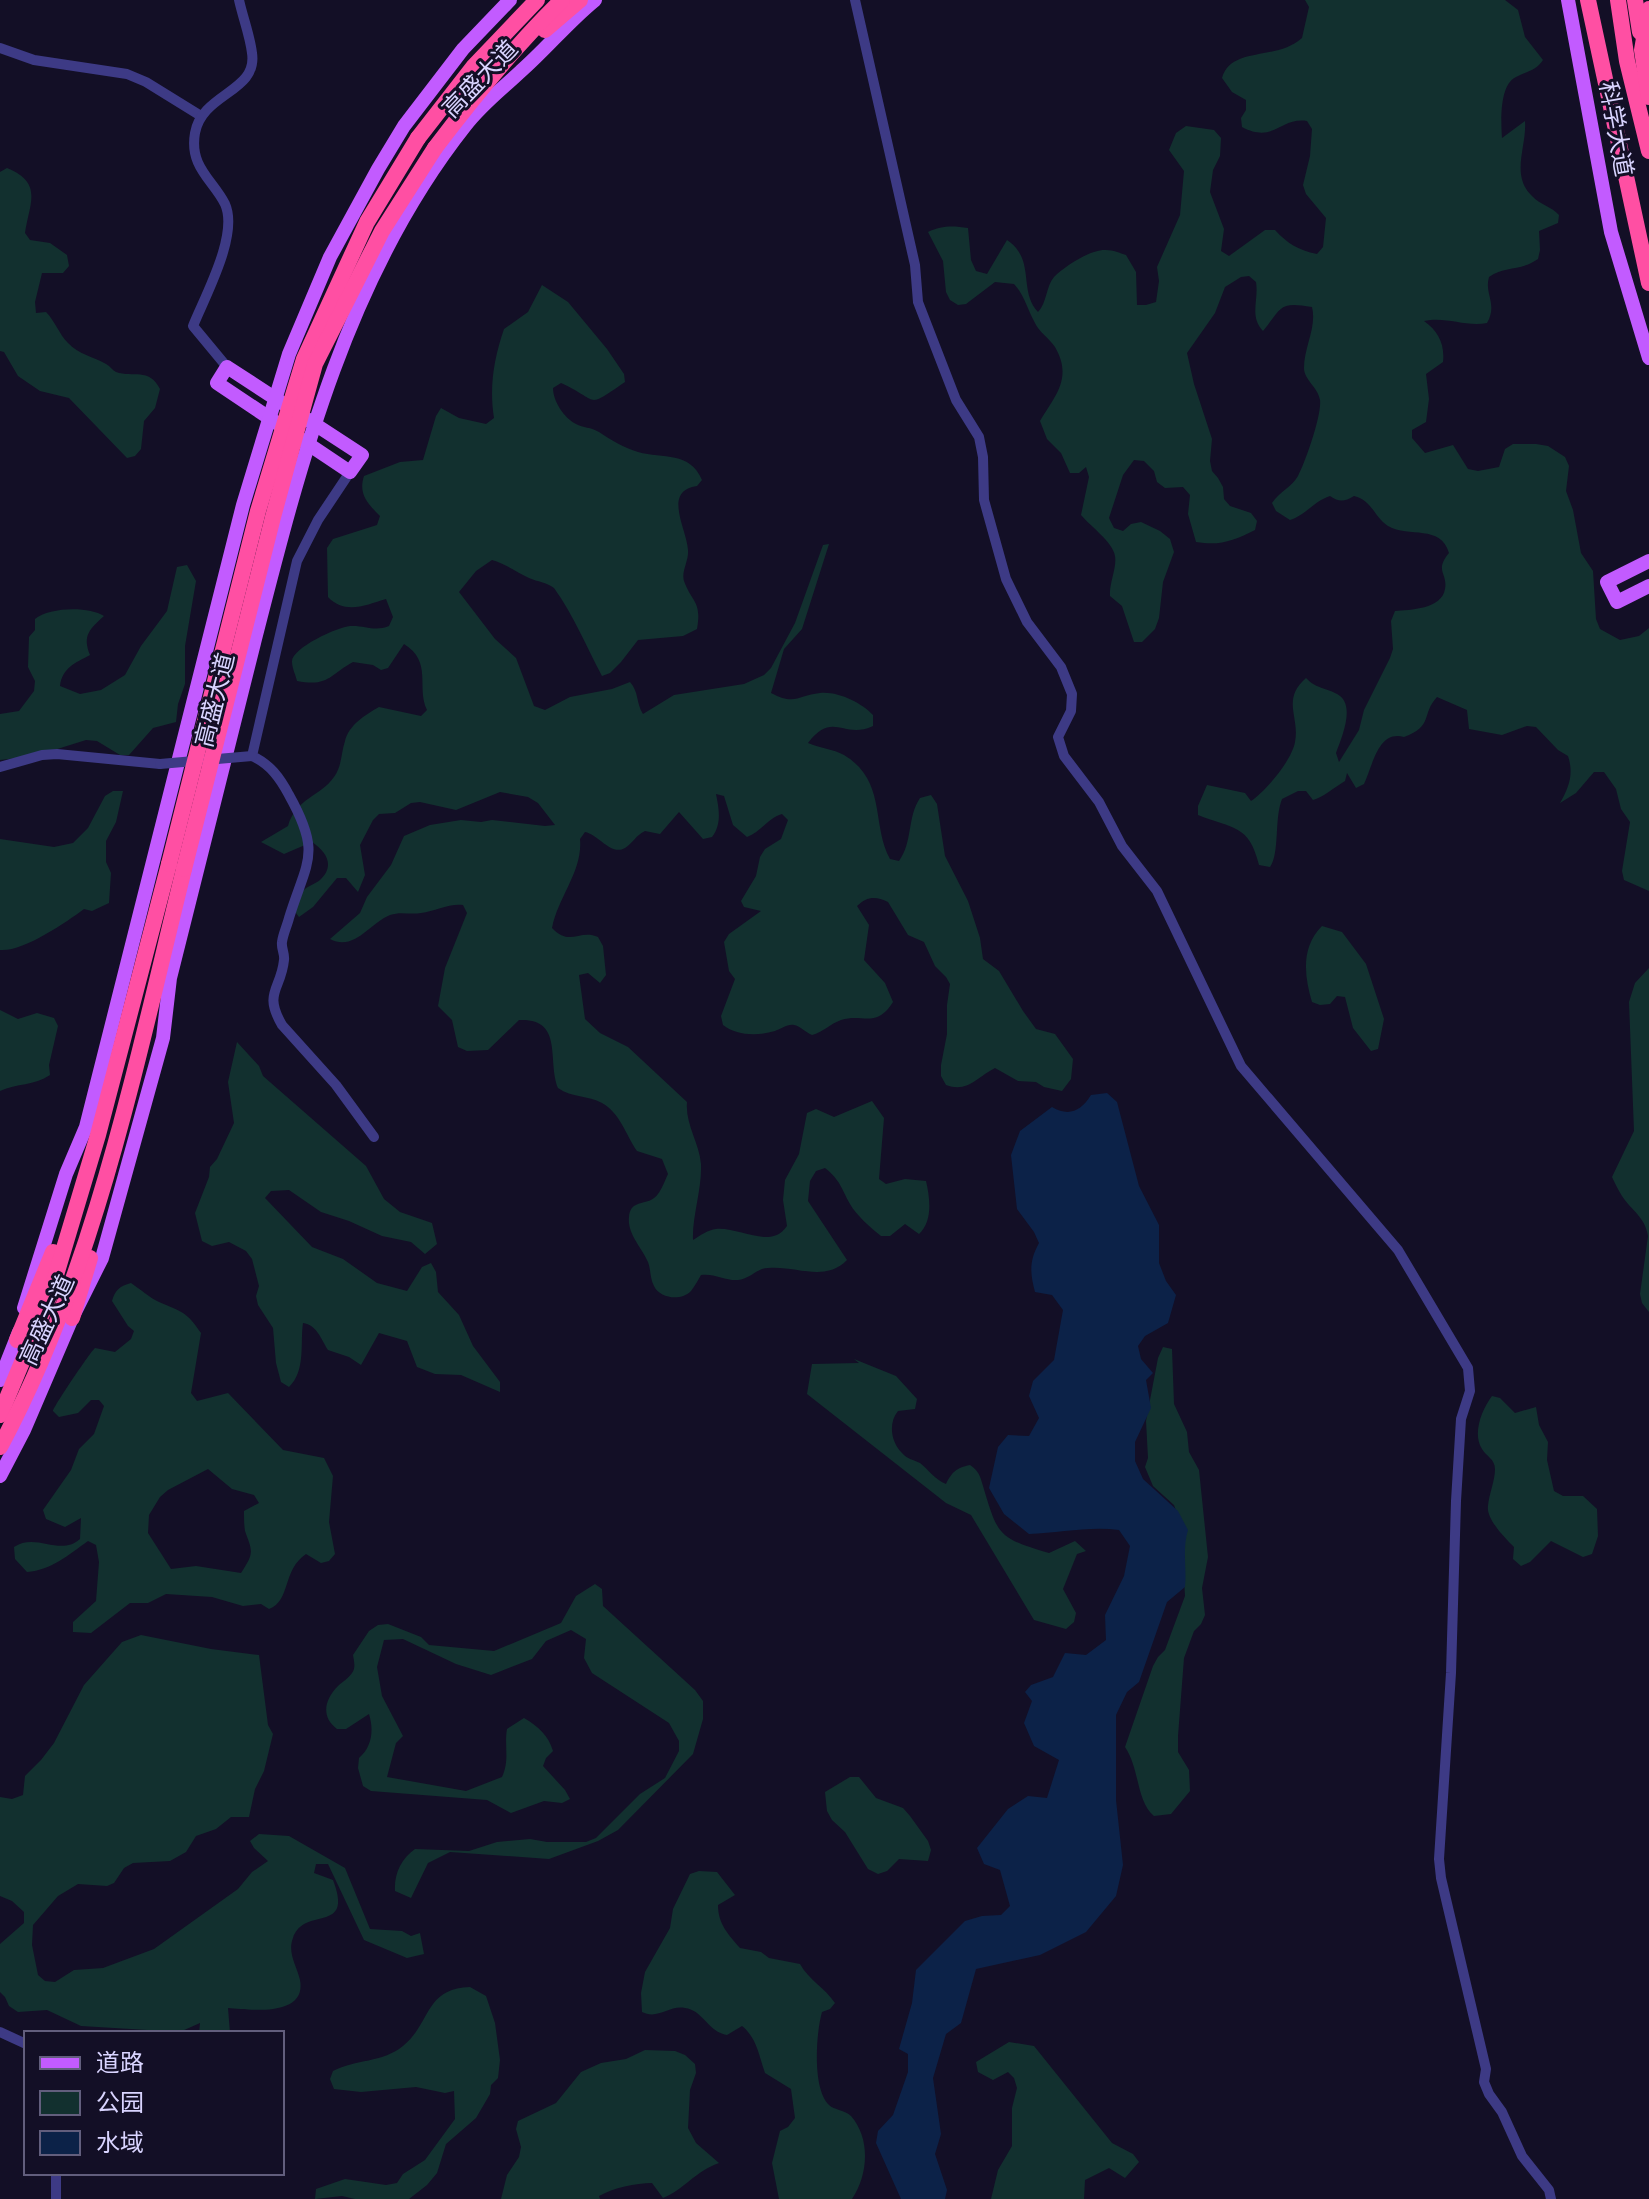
<svg xmlns="http://www.w3.org/2000/svg" width="1649" height="2199" font-family="Signika,'Noto Sans SC',sans-serif">
<style>
.green{fill:#12302f;fill-rule:evenodd}
.water{fill:#0c2248}
.lines{fill:none;stroke-linecap:round;stroke-linejoin:round}
.minor{stroke:#3d3a85;stroke-width:10}
.major{stroke:#c25bff;stroke-width:14}
.highway{stroke:#ff4fa3;stroke-width:16}
.minor-bridge{stroke:#3d3a85;stroke-width:10}
.highway-bridge{stroke:#ff4fa3;stroke-width:16}
.labels{text-anchor:middle;stroke-width:6;stroke-linejoin:round;paint-order:stroke}
.street-label{font-size:24px;fill:#d9d4ff;stroke:#130f26}
</style>
<rect width="100%" height="100%" fill="#130f26"/>
<g class="green">
<path d="M1305,0H1505L1518,10L1525,37L1543,60C1536,71 1527,71 1516,77C1499,85 1501,122 1502,138L1525,121C1527,147 1510,175 1532,196C1540,205 1551,206 1559,215L1558,223L1539,231L1540,250L1538,259C1519,272 1506,265 1489,277C1484,294 1498,304 1487,323C1465,327 1446,316 1424,321C1438,331 1445,344 1443,362L1426,374L1429,399L1426,422L1412,430V438L1425,453L1453,445L1468,469L1478,471L1499,467L1505,449L1513,444H1536L1548,446L1565,457L1569,466L1566,491L1573,510L1581,553L1593,571L1596,619L1600,629L1620,640L1639,636L1649,628V891L1624,880L1622,871L1630,822L1621,809L1616,789L1604,772H1594L1576,793L1560,803C1569,787 1574,774 1568,756L1558,750L1536,727L1527,726L1502,735L1469,729L1467,710L1437,697C1421,714 1434,726 1404,737C1378,730 1373,765 1364,784L1356,788L1347,773L1345,781C1335,787 1322,798 1313,800L1306,791H1298L1282,799C1274,819 1280,853 1270,867L1259,865C1249,824 1233,829 1198,815V806L1207,785L1245,793L1251,801C1266,791 1292,760 1295,742C1300,717 1281,700 1306,678C1317,690 1330,688 1340,696C1355,708 1341,739 1336,753L1339,762L1359,730L1364,710L1390,658L1393,649L1391,621L1395,611C1410,610 1442,609 1445,589C1448,573 1434,571 1449,553C1441,524 1409,538 1388,526C1374,517 1372,500 1354,496C1344,502 1339,502 1330,496C1314,501 1306,515 1290,520L1276,511L1272,503C1279,492 1292,487 1298,476C1305,463 1322,415 1320,400C1318,387 1304,380 1304,368C1304,347 1317,327 1312,307C1278,301 1282,308 1263,331C1249,316 1259,300 1256,282L1249,276L1241,277L1225,287L1215,313L1187,353L1194,384L1212,439L1210,461L1212,471L1218,478L1223,487L1224,499L1230,506L1251,513L1257,521L1255,530C1233,541 1220,546 1196,542L1188,514L1190,495L1183,487L1165,488L1157,482L1154,471L1144,461L1134,460L1123,475L1109,518L1114,528L1123,531L1131,524L1141,522L1160,531L1170,539L1174,552L1163,582L1159,618L1155,629L1142,642H1134L1122,606L1110,596C1109,583 1117,568 1115,556C1113,542 1090,526 1081,515L1089,477L1086,467L1079,473H1070L1061,453L1047,439L1040,421C1055,396 1073,378 1055,347C1049,338 1039,332 1035,323C1027,309 1025,296 1014,284L995,282L966,304L958,305L950,300L946,292L943,261L928,232C942,225 954,226 968,228L971,260L976,271L987,274L1007,240C1036,259 1018,291 1038,312C1047,303 1046,286 1054,277C1065,266 1091,249 1106,250C1113,250 1120,253 1126,255L1136,272L1137,305H1146L1156,302L1159,281L1157,267L1180,215L1184,171L1169,150L1176,133L1186,126L1214,130L1221,138L1220,156L1213,170L1210,192L1224,229L1221,251L1229,256L1265,230H1275C1288,244 1298,250 1317,254L1323,247L1326,218L1306,194L1303,185L1310,156L1312,129L1307,121C1280,117 1274,144 1242,127L1241,118L1246,110V100L1232,92L1222,78C1231,46 1277,61 1302,38L1309,7Z"/>
<path d="M7,168C44,183 29,204 25,233L30,240L50,243L67,255L69,266L63,273H42L35,302L36,313L46,312C55,321 59,334 68,343C78,354 94,357 106,364C110,366 112,370 116,372C133,378 149,367 160,389L155,408L144,421L141,449L135,456L127,458L69,398L40,391L18,376L4,352L0,351V172Z"/>
<path d="M542,285L568,302L607,349L624,374L625,382C584,410 601,401 561,383L553,388C553,401 564,418 576,424C583,428 591,427 599,432C611,440 624,448 638,452C663,459 690,451 702,480L697,486C662,491 687,529 688,550C689,561 681,571 684,581C692,603 702,601 697,629L683,636L638,640L621,662L610,673L602,676C586,646 574,616 554,588C546,582 538,582 529,578C516,572 506,564 492,560L476,571L459,592L495,639L516,658L534,706L545,710L570,697L612,689L630,682C639,692 636,703 643,714L674,695L744,684L764,675L771,668L795,623L823,545L829,544L802,629L784,649L771,693C795,706 799,695 820,693C838,691 862,703 873,715V726C843,740 833,710 808,743C820,748 833,749 844,755C887,781 871,824 890,859L899,861C913,842 907,817 920,798L931,795L937,804L945,856L968,901L980,938L983,959L999,971L1023,1011L1036,1029L1055,1034L1073,1059L1071,1079L1062,1091L1044,1087L1036,1082L1018,1081L995,1068C977,1077 968,1093 946,1085L941,1076V1065L947,1034V1005L950,984L946,977L935,966L924,942L908,935L888,902C876,896 867,896 857,906L869,925L864,960L885,983L893,1002C876,1029 863,1013 841,1020C830,1024 823,1032 812,1035C805,1032 800,1026 794,1025C787,1024 781,1029 775,1031C758,1036 737,1036 723,1025L721,1016L735,979L729,971L724,942L729,934L761,911L744,907L741,901L756,876L760,857L765,849L781,839L788,820L782,814C768,818 761,832 747,837L733,825L724,796L716,794C719,809 722,824 712,837L703,839L679,812L660,834L645,831C636,835 633,843 625,848C611,856 599,835 585,832L580,839C583,871 558,897 552,928C570,947 579,929 598,937L603,946L606,975L600,983L588,973L579,975L585,1019L600,1033L628,1047L687,1102C685,1124 699,1142 701,1164C702,1190 692,1216 693,1240C701,1235 708,1230 716,1229C740,1227 771,1250 787,1226L783,1200L785,1180L799,1154L807,1113L816,1109L834,1117L872,1101L884,1118L879,1179L886,1184L905,1179L926,1181C930,1198 933,1221 919,1234L905,1224L890,1236H881C871,1228 856,1215 850,1204C841,1188 841,1181 825,1168L816,1171L810,1181L808,1201L847,1260C825,1283 795,1265 768,1268C757,1268 750,1279 738,1280C726,1281 714,1273 701,1275C698,1280 695,1286 691,1291C682,1301 660,1299 654,1286C650,1279 651,1270 648,1262C642,1248 627,1234 629,1217C630,1202 642,1204 651,1200C660,1196 664,1182 668,1174L662,1159L637,1151C626,1135 620,1113 602,1103C588,1095 572,1098 558,1088C547,1060 564,1018 519,1020L488,1050L467,1051L458,1047L452,1020L438,1006L445,968L467,913L463,905C450,903 435,911 421,913C410,915 401,911 390,915C370,923 354,952 330,939L360,913L367,897L391,865L404,836L430,825L461,820L481,822L492,820L545,826L555,825L538,803L528,797L500,792L456,810L420,802L411,803L395,813L379,814L373,820L360,845L365,875L358,892L346,878H337L313,907L299,917L293,909C296,903 299,896 303,891C307,886 315,884 320,880C335,866 327,852 312,842L284,854L261,842L288,826C296,798 321,796 334,777C342,766 341,753 345,741C349,725 365,715 379,707L421,716L427,710C416,687 433,662 404,644L388,668L381,670L373,665L353,662C329,675 329,687 297,681C296,676 292,668 292,662C291,648 338,627 350,626C365,625 374,632 389,626L393,617L386,599C366,605 345,615 328,597L327,548L333,539L377,525L380,516C368,504 358,494 364,476L400,462L423,460L436,416L441,408L459,418L486,424L494,418C489,387 494,358 504,329L528,312Z"/>
<path d="M187,565L196,581L185,646V684L178,704L176,722L153,728L129,755H120L97,741L86,740L35,756L0,760V714L19,711L34,691L35,681L28,667L29,637L35,630V619C49,607 89,606 104,616C90,629 82,635 90,655C75,663 62,668 60,686L80,694L101,690L125,675L141,646L167,611L177,567Z"/>
<path d="M113,791H123L116,822L106,841V862L111,873L109,903L92,911L84,909C65,923 23,952 0,950V839L54,847L73,843L88,828L105,796Z"/>
<path d="M1322,926L1342,932L1366,964L1384,1019L1378,1049L1371,1051L1353,1028L1345,997L1337,996L1330,1004L1320,1005L1312,1002C1304,975 1301,947 1322,926Z"/>
<path d="M1649,968V1312L1642,1303L1640,1294L1648,1236C1645,1217 1632,1211 1622,1196C1618,1190 1615,1183 1612,1177L1634,1131L1629,1002L1635,983Z"/>
<path d="M0,1010L18,1019L37,1013L54,1018L58,1026L49,1065L50,1075C34,1086 17,1083 0,1091Z"/>
<path d="M237,1042L259,1066L263,1076L366,1166L384,1199L400,1212L432,1223L437,1244L425,1254L411,1242L382,1236L349,1221L321,1212L289,1190L271,1191L265,1198L312,1247L343,1259L377,1283L407,1291L422,1267L431,1263L436,1272L438,1292L459,1315L473,1346L500,1382V1392L461,1375L435,1374L417,1367L407,1341L379,1333L361,1365L349,1357L328,1350C321,1339 317,1325 303,1323C300,1343 306,1371 289,1387L281,1382L276,1363L273,1328L258,1305L256,1296L259,1286L252,1259L246,1251L229,1242L212,1246L202,1241L195,1213L209,1177L210,1167L217,1159L234,1123L228,1082Z"/>
<path d="M131,1283C140,1289 150,1298 159,1302C182,1312 186,1311 201,1333L191,1393L197,1401L228,1393L283,1450L324,1458L333,1476L329,1522L335,1554L329,1561L321,1563L306,1554C282,1570 291,1601 269,1609L261,1604L243,1606L212,1597L166,1594L148,1603H130L91,1633L73,1632V1622L96,1601L99,1562L96,1545L88,1541C68,1555 52,1570 27,1572L15,1559L14,1547C36,1532 60,1557 80,1539L81,1518L65,1527L46,1519L43,1510L71,1470L79,1449L94,1434L104,1406L99,1400H91L78,1413L59,1417L53,1411C54,1406 91,1351 95,1348L115,1352L131,1339L134,1331L128,1326L112,1301C115,1290 120,1286 131,1283ZM208,1469L232,1489L254,1495L259,1503L244,1511C244,1517 244,1525 245,1531C252,1551 255,1552 241,1573L196,1566L171,1569L148,1533L149,1515L160,1497L168,1490Z"/>
<path d="M1163,1347L1172,1349L1174,1404L1187,1432L1189,1452L1199,1470L1208,1557L1202,1588L1205,1615L1201,1624L1194,1631L1184,1658L1178,1736V1752L1189,1770L1190,1791L1171,1814L1154,1816C1136,1801 1140,1769 1125,1747L1153,1666L1158,1657L1165,1650L1185,1596L1181,1525L1174,1505L1153,1486L1145,1467L1148,1458L1146,1421L1158,1358Z"/>
<path d="M854,1359L896,1376L917,1399L915,1409L898,1411C888,1423 891,1442 902,1453C907,1459 914,1460 920,1463C929,1470 934,1479 946,1484C952,1472 956,1468 970,1465C979,1471 980,1476 983,1486C998,1536 998,1538 1049,1553L1075,1541L1086,1551L1077,1554L1063,1589L1076,1613L1074,1622L1066,1629L1034,1620L971,1515L946,1503L807,1394L812,1364L859,1363Z"/>
<path d="M1492,1396L1500,1398L1515,1413L1536,1407L1539,1425L1548,1442L1547,1460L1554,1491L1563,1496H1583L1597,1509L1598,1536L1592,1554L1583,1557L1551,1541L1530,1562L1521,1566L1513,1559L1514,1547C1505,1538 1486,1519 1488,1506C1489,1494 1495,1481 1495,1469C1495,1459 1486,1456 1482,1449C1472,1434 1482,1409 1492,1396Z"/>
<path d="M595,1584L602,1589L603,1606L695,1690L703,1701V1719L693,1754L618,1830L598,1841L549,1859L450,1852L428,1863L411,1898L395,1891C394,1874 401,1859 415,1849L469,1851L497,1842L530,1839L547,1842H586L596,1838L640,1794L665,1778L679,1751V1741L669,1723L592,1673L584,1658L586,1639L571,1630L546,1641L532,1659L491,1675L456,1664L403,1639L384,1640L377,1667L382,1696L403,1736L396,1743L387,1777L466,1791L502,1777C510,1760 504,1746 507,1729L524,1718C539,1727 548,1735 553,1751L546,1758L543,1766L565,1790L570,1799L562,1803L544,1801L511,1813L487,1800L371,1791L363,1786L358,1768L359,1758C372,1747 374,1730 369,1714L346,1729H337C321,1717 324,1700 338,1686C342,1682 349,1678 352,1673C356,1668 354,1661 353,1655L369,1631L378,1625L388,1624L421,1637L429,1645L494,1651L561,1623L576,1596Z"/>
<path d="M141,1635L211,1649L259,1655L268,1725L273,1734L264,1771L255,1789L249,1817H231L216,1829L196,1836L186,1852L170,1861L133,1863L124,1868L114,1883L107,1886L78,1884L58,1896L33,1925L32,1945L38,1975L45,1981L55,1982L74,1970L103,1968L154,1949L238,1889L252,1872L268,1861L254,1848L250,1841L259,1834L289,1836L345,1868L370,1929L402,1931L411,1936L420,1933L424,1954L407,1958L364,1940L328,1864H316L314,1873L333,1880C354,1935 304,1905 293,1938C287,1953 297,1966 300,1980C307,2017 250,2010 228,2008L230,2033H199L200,2023L182,2031H164L81,2026L47,2010L18,2012L9,2006L5,1997L0,1992V1944L24,1923V1912L12,1901L0,1896V1797L12,1799L23,1795L25,1776L41,1760L54,1743L84,1685L122,1642Z"/>
<polygon points="850,1777 859,1777 876,1798 903,1808 910,1816 928,1841 931,1850 928,1861 899,1859 887,1871 878,1874 868,1869 845,1832 832,1820 827,1811 825,1792"/>
<path d="M699,1871L717,1872L735,1895L718,1905C718,1924 728,1934 740,1948L761,1952L769,1958L800,1964C809,1980 825,1988 835,2003L830,2009L822,2012C816,2033 812,2089 829,2105C834,2110 845,2110 851,2116C871,2139 868,2175 852,2199H779L772,2163L780,2131L788,2127L795,2118L791,2089L765,2073C759,2056 757,2038 742,2026L727,2035C708,2032 703,2010 685,2008C669,2005 658,2020 642,2012L641,1993L645,1972L670,1928L673,1909L690,1874Z"/>
<path d="M470,1987L486,1996L495,2023L500,2060L498,2078L491,2085L490,2094L476,2118L446,2144L437,2173L427,2185L409,2199H355L342,2196L315,2199L316,2189L345,2179L386,2185L397,2183L403,2174L425,2160L455,2119L454,2091L445,2093L416,2087L361,2092L334,2089L330,2079L333,2071C356,2059 382,2063 403,2046C432,2022 424,1989 470,1987Z"/>
<polygon points="1009,2042 1034,2046 1112,2143 1133,2154 1139,2162 1125,2178 1109,2168 1085,2180 1084,2199 991,2199 998,2170 1012,2146 1012,2108 1017,2088 1014,2078 1008,2072 993,2080 978,2072 976,2062"/>
<path d="M645,2050L675,2051L685,2055L695,2064L696,2073L690,2090L688,2128L696,2143L719,2163C694,2172 685,2189 663,2198L652,2183C636,2183 613,2188 599,2196L600,2199H501L507,2175L519,2157L521,2147L516,2129L518,2121L556,2103L581,2072L601,2063L626,2059Z"/>
</g>
<path class="water" d="M1107,1093L1117,1102L1139,1186L1159,1225V1263L1166,1281L1176,1295L1168,1323L1145,1336L1138,1346L1141,1359L1153,1373L1146,1380L1151,1408L1135,1442V1461L1143,1479L1178,1511L1188,1530C1182,1550 1187,1567 1185,1587L1167,1602L1139,1682L1127,1692L1116,1715V1800L1123,1865L1116,1896L1086,1932L1040,1955L976,1969L961,2023L946,2034L933,2078L941,2134L935,2154L947,2190L945,2199H901L876,2143L878,2131L893,2115L908,2072V2054L899,2049L912,2003L916,1970L965,1921L982,1916L1001,1915L1010,1906L1000,1870L984,1864L977,1848L1008,1809L1028,1796L1047,1798L1059,1760L1034,1746L1024,1723L1032,1701L1025,1692L1031,1685L1053,1677L1065,1653L1086,1655L1106,1640L1105,1615L1124,1576L1130,1546L1119,1530C1090,1526 1059,1533 1029,1534L1004,1514L989,1488L998,1447L1008,1435L1029,1436L1039,1418L1029,1396L1033,1381L1054,1360L1063,1310L1052,1295L1035,1292C1030,1273 1029,1261 1039,1243L1034,1232L1017,1209L1011,1155L1020,1131L1052,1107C1069,1117 1081,1111 1091,1095Z"/>
<g class="lines">
<g class="minor">
<polyline points="855,0 915,265 918,302 956,400 979,437 983,457 984,500 1006,579 1027,622 1061,667 1072,694 1071,711 1058,737 1064,756 1099,802 1122,846 1157,891 1241,1066 1398,1250 1468,1368 1470,1391 1461,1419 1456,1501 1451,1673 1439,1859 1441,1878 1486,2069 1484,2082 1489,2094 1502,2112 1522,2156 1549,2190 1551,2199"/>
<polyline points="0,48 34,60 127,74 146,82 201,116"/>
<path d="M227,367L193,326C205,296 239,235 225,204C213,180 189,167 195,133C202,93 258,92 252,53C250,36 243,18 239,0"/>
<path d="M350,472L318,520L297,561L252,756C270,764 280,778 289,795C322,854 307,860 289,918C287,926 283,934 282,942C281,948 285,954 284,960C281,990 263,992 282,1025L336,1085L374,1137"/>
<polyline points="0,767 42,755 57,754 160,764"/>
<polyline points="0,2032 26,2044"/>
<polyline points="56,2173 56,2199"/>
</g>
<g class="major">
<polyline points="1568,0 1611,232 1649,358"/>
<polygon points="227,367 362,455 350,472 217,383"/>
<polyline points="1649,561 1607,582 1617,602 1649,586"/>
<polyline points="24,1308 66,1174 86,1127 243,505 289,354 330,257 378,169 404,126 463,49 510,0"/>
<polyline points="0,1380 19,1332"/>
<path d="M0,1476L24,1430L72,1318L102,1258L163,1038L170,978C198,866 226,755 254,643C300,463 347,275 465,126C482,104 501,90 521,71C547,48 568,22 595,0"/>
</g>
<g class="highway">
<polyline points="1588,0 1649,283"/>
<polyline points="1618,0 1627,61 1649,151"/>
<polyline points="1635,0 1640,32"/>
<polyline points="1649,9 1642,50 1649,97"/>
<polyline points="545,30 580,0"/>
<polyline points="418,138 474,66 537,0"/>
<path d="M435,148C475,95 515,46 562,0"/>
<polyline points="72,1318 90,1258"/>
<polyline points="17,1340 53,1252"/>
<polyline points="0,1415 50,1295 98,1135 169,864"/>
<path d="M0,1447C95,1270 136,1063 184,869"/>
</g>
<polyline class="minor-bridge" points="160,764 252,756"/>
<g class="highway-bridge">
<polyline points="169,864 258,511 304,359 367,222 418,138"/>
<polyline points="184,869 273,517 315,364 382,231 435,148"/>
</g>
</g>
<g class="labels">
<g class="street-label">
<text transform="translate(480 79) rotate(-46)" y="8">高盛大道</text>
<text transform="translate(1616 129) rotate(80)" y="8">科学大道</text>
<text transform="translate(215 700) rotate(-76)" y="8">高盛大道</text>
<text transform="translate(47 1320) rotate(-65)" y="8">高盛大道</text>
</g>
</g>
<rect x="24" y="2031" width="260" height="144" fill="#130f26" stroke="#625e7d" stroke-width="2"/>
<rect x="40" y="2057" width="40" height="12" fill="#c25bff" stroke="#625e7d" stroke-width="2"/>
<text x="96" y="2071" font-size="24" fill="#d9d4ff">道路</text>
<rect x="40" y="2091" width="40" height="24" fill="#12302f" stroke="#625e7d" stroke-width="2"/>
<text x="96" y="2111" font-size="24" fill="#d9d4ff">公园</text>
<rect x="40" y="2131" width="40" height="24" fill="#0c2248" stroke="#625e7d" stroke-width="2"/>
<text x="96" y="2151" font-size="24" fill="#d9d4ff">水域</text>
</svg>
